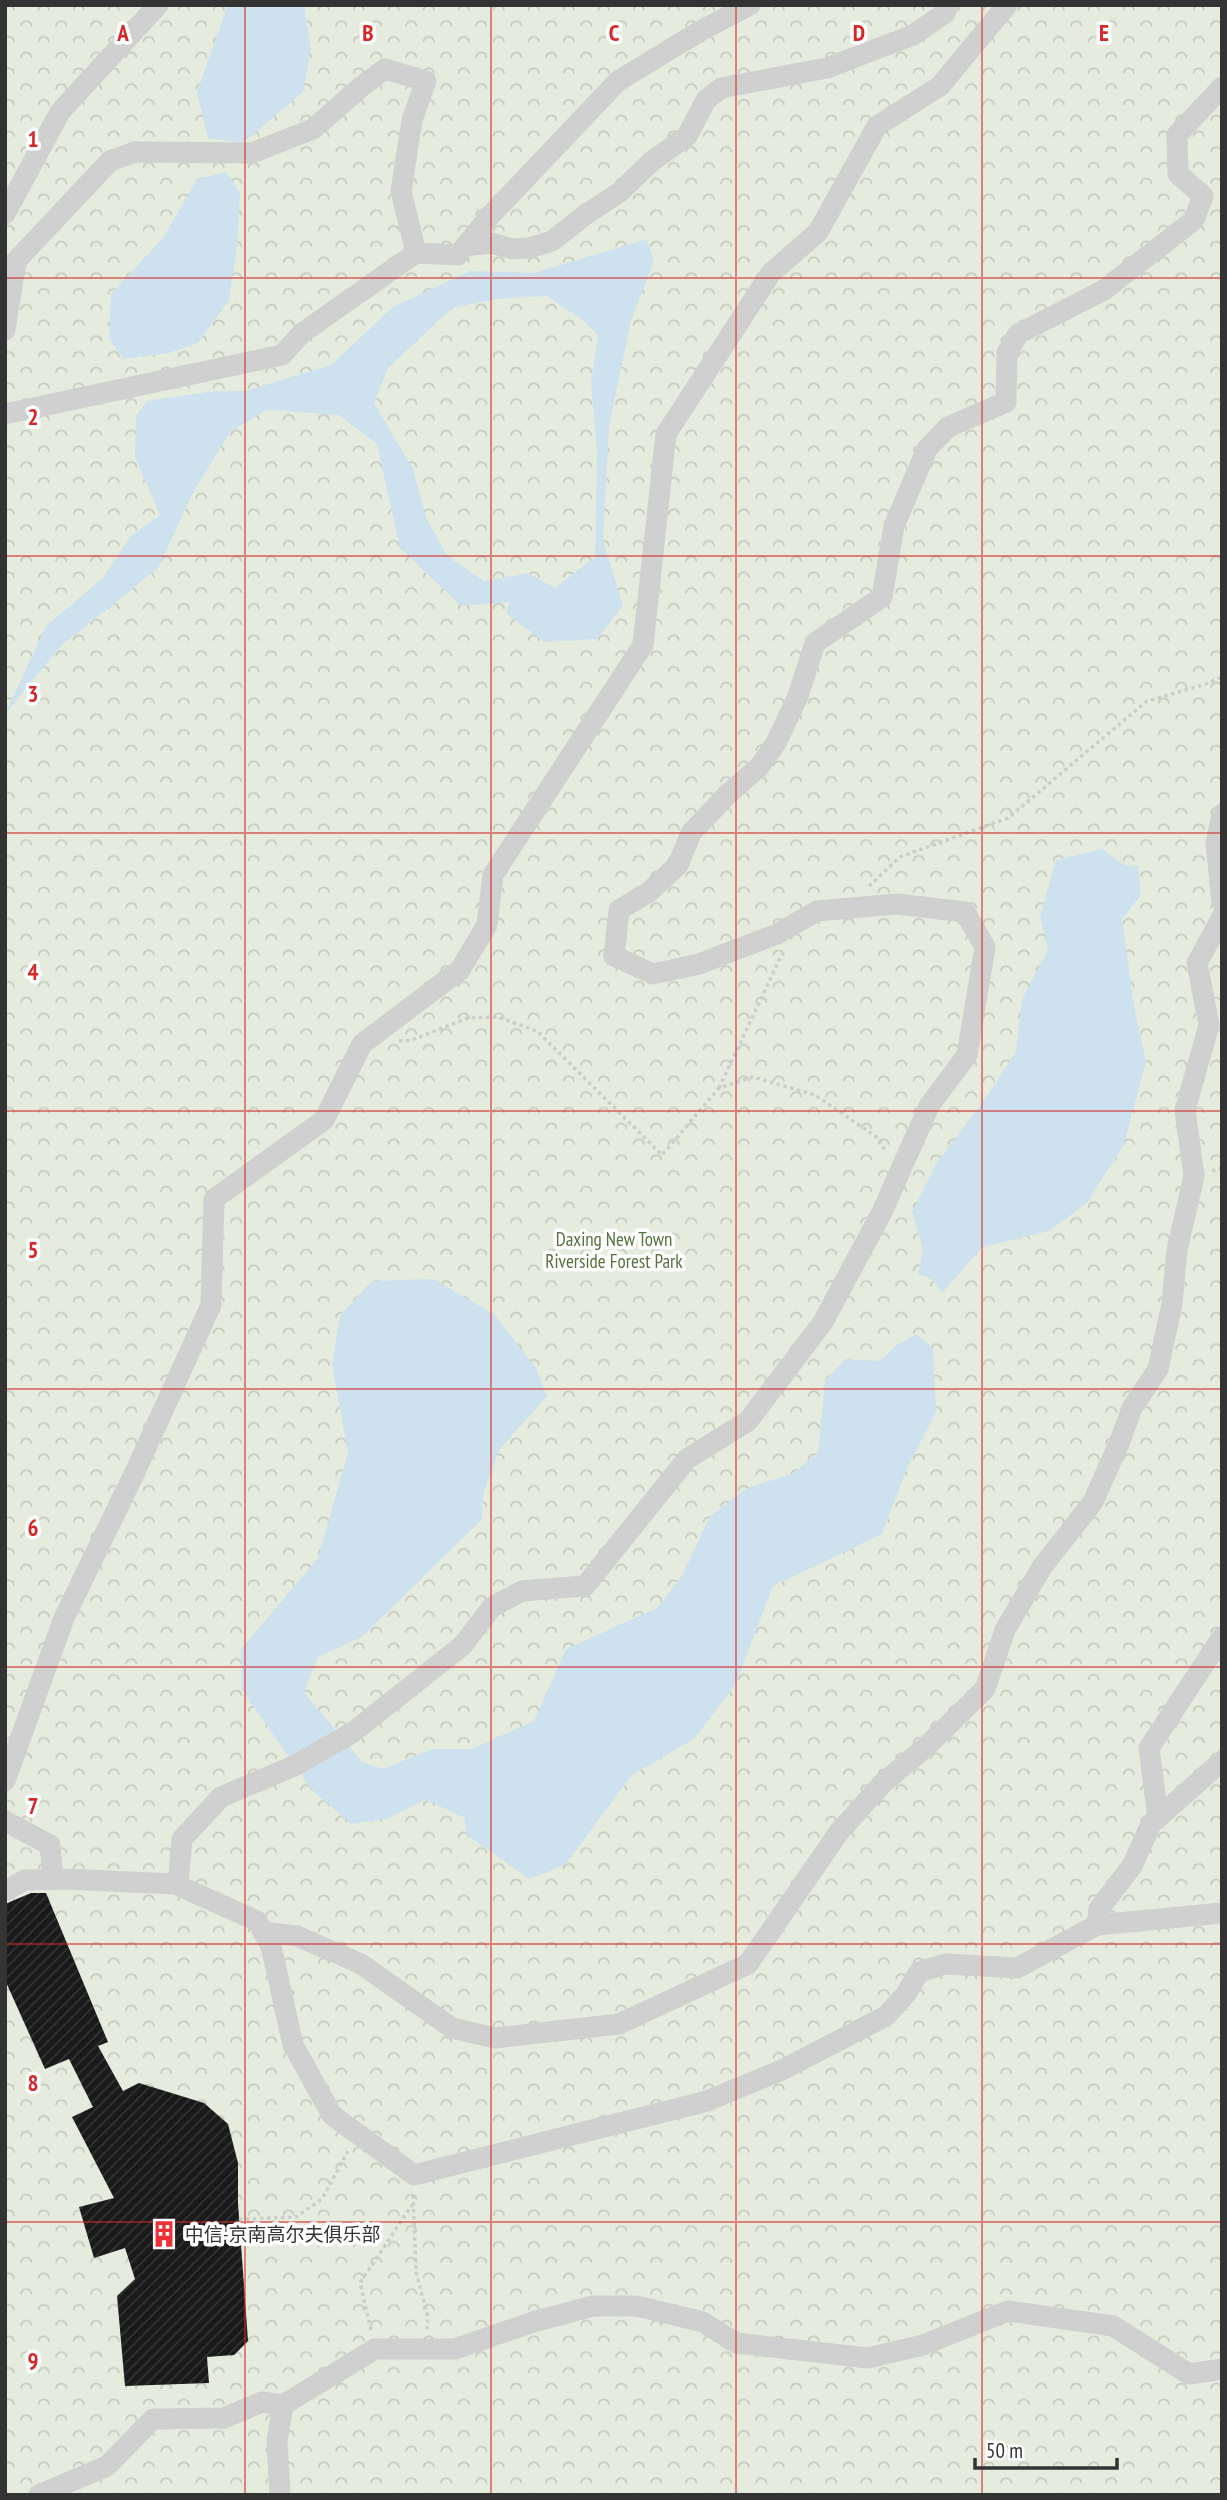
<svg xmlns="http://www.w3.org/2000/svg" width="1227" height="2500" font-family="'PT Sans Narrow','Noto Sans SC',sans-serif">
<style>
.park{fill:url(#park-crowns)}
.water{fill:#cde1ef;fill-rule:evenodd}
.building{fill:url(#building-hatch)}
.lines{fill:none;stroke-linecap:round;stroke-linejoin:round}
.path{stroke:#cdcdcd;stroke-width:3.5;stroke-dasharray:3.5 3.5;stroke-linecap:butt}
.minor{stroke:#d0d0d0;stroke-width:21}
.grid{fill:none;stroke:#d62828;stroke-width:2;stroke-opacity:0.55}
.labels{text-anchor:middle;stroke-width:7;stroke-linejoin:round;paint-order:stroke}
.park-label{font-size:19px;fill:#54723d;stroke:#fff}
.poi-label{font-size:19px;fill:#333;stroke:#fff;text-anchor:start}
.grid-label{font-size:23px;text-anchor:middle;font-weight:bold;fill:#d62828;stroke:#fff;stroke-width:7;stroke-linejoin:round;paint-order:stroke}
</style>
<defs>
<pattern id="park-crowns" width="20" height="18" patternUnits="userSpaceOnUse" patternTransform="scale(1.75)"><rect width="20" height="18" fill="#e5ecde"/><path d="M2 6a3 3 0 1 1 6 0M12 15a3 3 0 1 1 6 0" fill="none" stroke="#c5cbbf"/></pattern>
<pattern id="building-hatch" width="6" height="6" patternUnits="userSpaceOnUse" patternTransform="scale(1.75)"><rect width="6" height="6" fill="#1a1a1a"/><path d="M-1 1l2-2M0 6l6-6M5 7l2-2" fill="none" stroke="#333"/></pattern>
</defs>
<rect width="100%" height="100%" fill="#fff"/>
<rect class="park" x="5" y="5" width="1217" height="2490"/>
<g class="water">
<polygon points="228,5 304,5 311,50 303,92 243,143 208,138 197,92"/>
<polygon points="226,172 240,193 237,248 229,300 198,343 169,353 123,359 109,338 111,294 163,238 197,179"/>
<path d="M647,239L654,262L631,320L609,426L603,540L623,606L597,639L544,642L506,613L510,602L461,606L400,548L377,444L339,415L267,410L231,431L194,491L158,568L60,647L5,714L46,626L103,578L131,536L160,515L135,457L136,416L147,401L214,391H245L331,365L393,307L470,271L534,273ZM547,296L585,322L598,335L591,381L597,453L595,557L555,588L528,573L484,581L447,556L426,517L413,469L374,403L388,368L452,308L496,299Z"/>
<polygon points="1102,849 1124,865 1138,866 1141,895 1122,919 1135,1012 1146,1061 1124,1144 1087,1203 1049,1231 982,1247 942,1293 932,1279 918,1274 923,1249 912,1212 936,1164 993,1088 1016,1051 1022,999 1048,950 1040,916 1056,860"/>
<polygon points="433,1279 494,1314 536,1368 547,1396 499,1450 483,1495 482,1519 363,1636 318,1657 304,1692 362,1762 383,1769 432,1749 472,1749 534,1721 566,1649 657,1608 683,1574 710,1516 747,1488 794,1473 818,1452 825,1380 846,1359 880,1361 897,1345 916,1334 933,1348 936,1412 908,1466 882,1534 773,1586 735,1685 694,1739 632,1775 565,1865 529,1879 467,1835 464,1817 425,1800 387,1819 351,1824 311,1789 242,1690 241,1649 318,1558 348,1453 332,1365 340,1315 372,1281"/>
</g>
<polygon class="building" points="31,1893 46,1893 108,2042 98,2046 123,2091 139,2083 204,2103 228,2124 238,2163 238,2203 248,2341 234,2355 207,2357 209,2383 125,2386 117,2296 135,2279 125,2248 94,2258 79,2207 114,2198 72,2117 93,2107 69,2059 45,2069 5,1980 5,1904"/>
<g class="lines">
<g class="path">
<polyline points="869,886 900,857 1008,818 1147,701 1203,685 1222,677"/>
<polyline points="399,1041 412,1040 468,1018 498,1017 537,1031 662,1155 719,1088 753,1077 815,1095 878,1138 886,1153"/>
<polyline points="719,1088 782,954"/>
<polyline points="1212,1171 1222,1168"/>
<polyline points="413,2195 416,2272 428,2317 427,2329"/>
<polyline points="239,2219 296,2217 322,2199 348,2151"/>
<polyline points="371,2330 360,2283 412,2205"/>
</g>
<g class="minor">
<polyline points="5,214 60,112 158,5"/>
<polyline points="465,246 491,243 513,249 529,248 552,241 585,215 620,192 651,162 687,136 706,100 721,88 827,68 913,35 945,13 948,5"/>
<polyline points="5,330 16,261 110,161 135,152 252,153 313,129 362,86 385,69 426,81 412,120 401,191 416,253"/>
<polyline points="5,414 282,355 302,333 416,253 458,255 488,218 618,81 702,30 750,5"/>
<polyline points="1222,814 1216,843 1222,903"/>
<polyline points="5,1781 64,1618 135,1472 211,1305 214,1199 324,1120 362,1044 460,970 487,925 493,875 643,645 666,434 771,273 818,232 877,126 940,86 1007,5"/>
<polyline points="1158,1818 1149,1748 1222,1637"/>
<polyline points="5,1821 50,1845 53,1880"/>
<polyline points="178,1885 182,1839 221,1797 294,1766 352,1733 463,1645 492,1607 522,1591 585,1586 687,1459 748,1421 823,1322 882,1212 929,1106 967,1055 985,947 965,912 897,904 817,911 777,934 699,964 653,974 614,956 619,910 649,892 678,865 691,833 727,795 759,767 776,743 798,696 815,643 882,597 894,526 927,449 948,427 1006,402 1007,353 1018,334 1104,290 1194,220 1203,196 1178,174 1177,135 1222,87"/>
<polyline points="5,1891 25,1880 64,1879 175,1884 257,1921 271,1946 293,2045 332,2115 414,2175 707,2101 784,2069 886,2016 906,1994 919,1972 945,1964 1017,1968 1097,1925 1222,1913"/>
<polyline points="1097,1925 1099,1909 1132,1866 1151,1824 1222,1761"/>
<polyline points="263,1932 297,1936 361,1964 452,2028 495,2038 619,2024 748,1964 839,1832 882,1784 928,1745 985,1689 1005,1630 1042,1567 1093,1502 1120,1441 1132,1408 1158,1369 1172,1304 1177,1250 1194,1176 1185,1110 1209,1025 1197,963 1222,917"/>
<polyline points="39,2495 107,2466 153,2419 224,2418 262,2402 283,2405"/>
<polyline points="280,2495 277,2441 283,2405 375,2349 455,2349 533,2322 593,2306 637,2306 703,2322 736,2343 868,2358 923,2345 1008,2311 1113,2326 1189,2374 1222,2369"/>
</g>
</g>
<path class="grid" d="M245,5V2495M491,5V2495M736,5V2495M982,5V2495M5,278H1222M5,556H1222M5,833H1222M5,1111H1222M5,1389H1222M5,1667H1222M5,1944H1222M5,2222H1222"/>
<defs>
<symbol id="building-bare" viewBox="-9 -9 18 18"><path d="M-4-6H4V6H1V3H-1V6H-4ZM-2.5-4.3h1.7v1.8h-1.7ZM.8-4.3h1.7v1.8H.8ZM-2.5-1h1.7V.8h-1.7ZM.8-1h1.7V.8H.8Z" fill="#ee3039" stroke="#fff" stroke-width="2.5" paint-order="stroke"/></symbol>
</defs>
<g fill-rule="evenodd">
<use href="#building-bare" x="145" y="2215" width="38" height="38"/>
</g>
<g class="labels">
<g class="park-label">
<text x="614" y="1246">Daxing New Town<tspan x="614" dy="22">Riverside Forest Park</tspan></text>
</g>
<g class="poi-label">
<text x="185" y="2241">中信-京南高尔夫俱乐部</text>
</g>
</g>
<g class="grid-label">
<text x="123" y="41">A</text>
<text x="368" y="41">B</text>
<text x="614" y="41">C</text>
<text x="859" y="41">D</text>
<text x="1104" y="41">E</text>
<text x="33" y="147">1</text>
<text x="33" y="425">2</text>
<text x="33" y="702">3</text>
<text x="33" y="980">4</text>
<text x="33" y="1258">5</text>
<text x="33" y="1536">6</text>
<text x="33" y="1814">7</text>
<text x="33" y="2091">8</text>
<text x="33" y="2369">9</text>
</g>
<rect width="1227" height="2500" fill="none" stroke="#333333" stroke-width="14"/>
<path d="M975 2458v10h142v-10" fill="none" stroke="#333333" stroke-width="3.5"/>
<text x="986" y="2458" font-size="21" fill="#333333" stroke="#ffffff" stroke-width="5" paint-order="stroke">50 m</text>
</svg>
